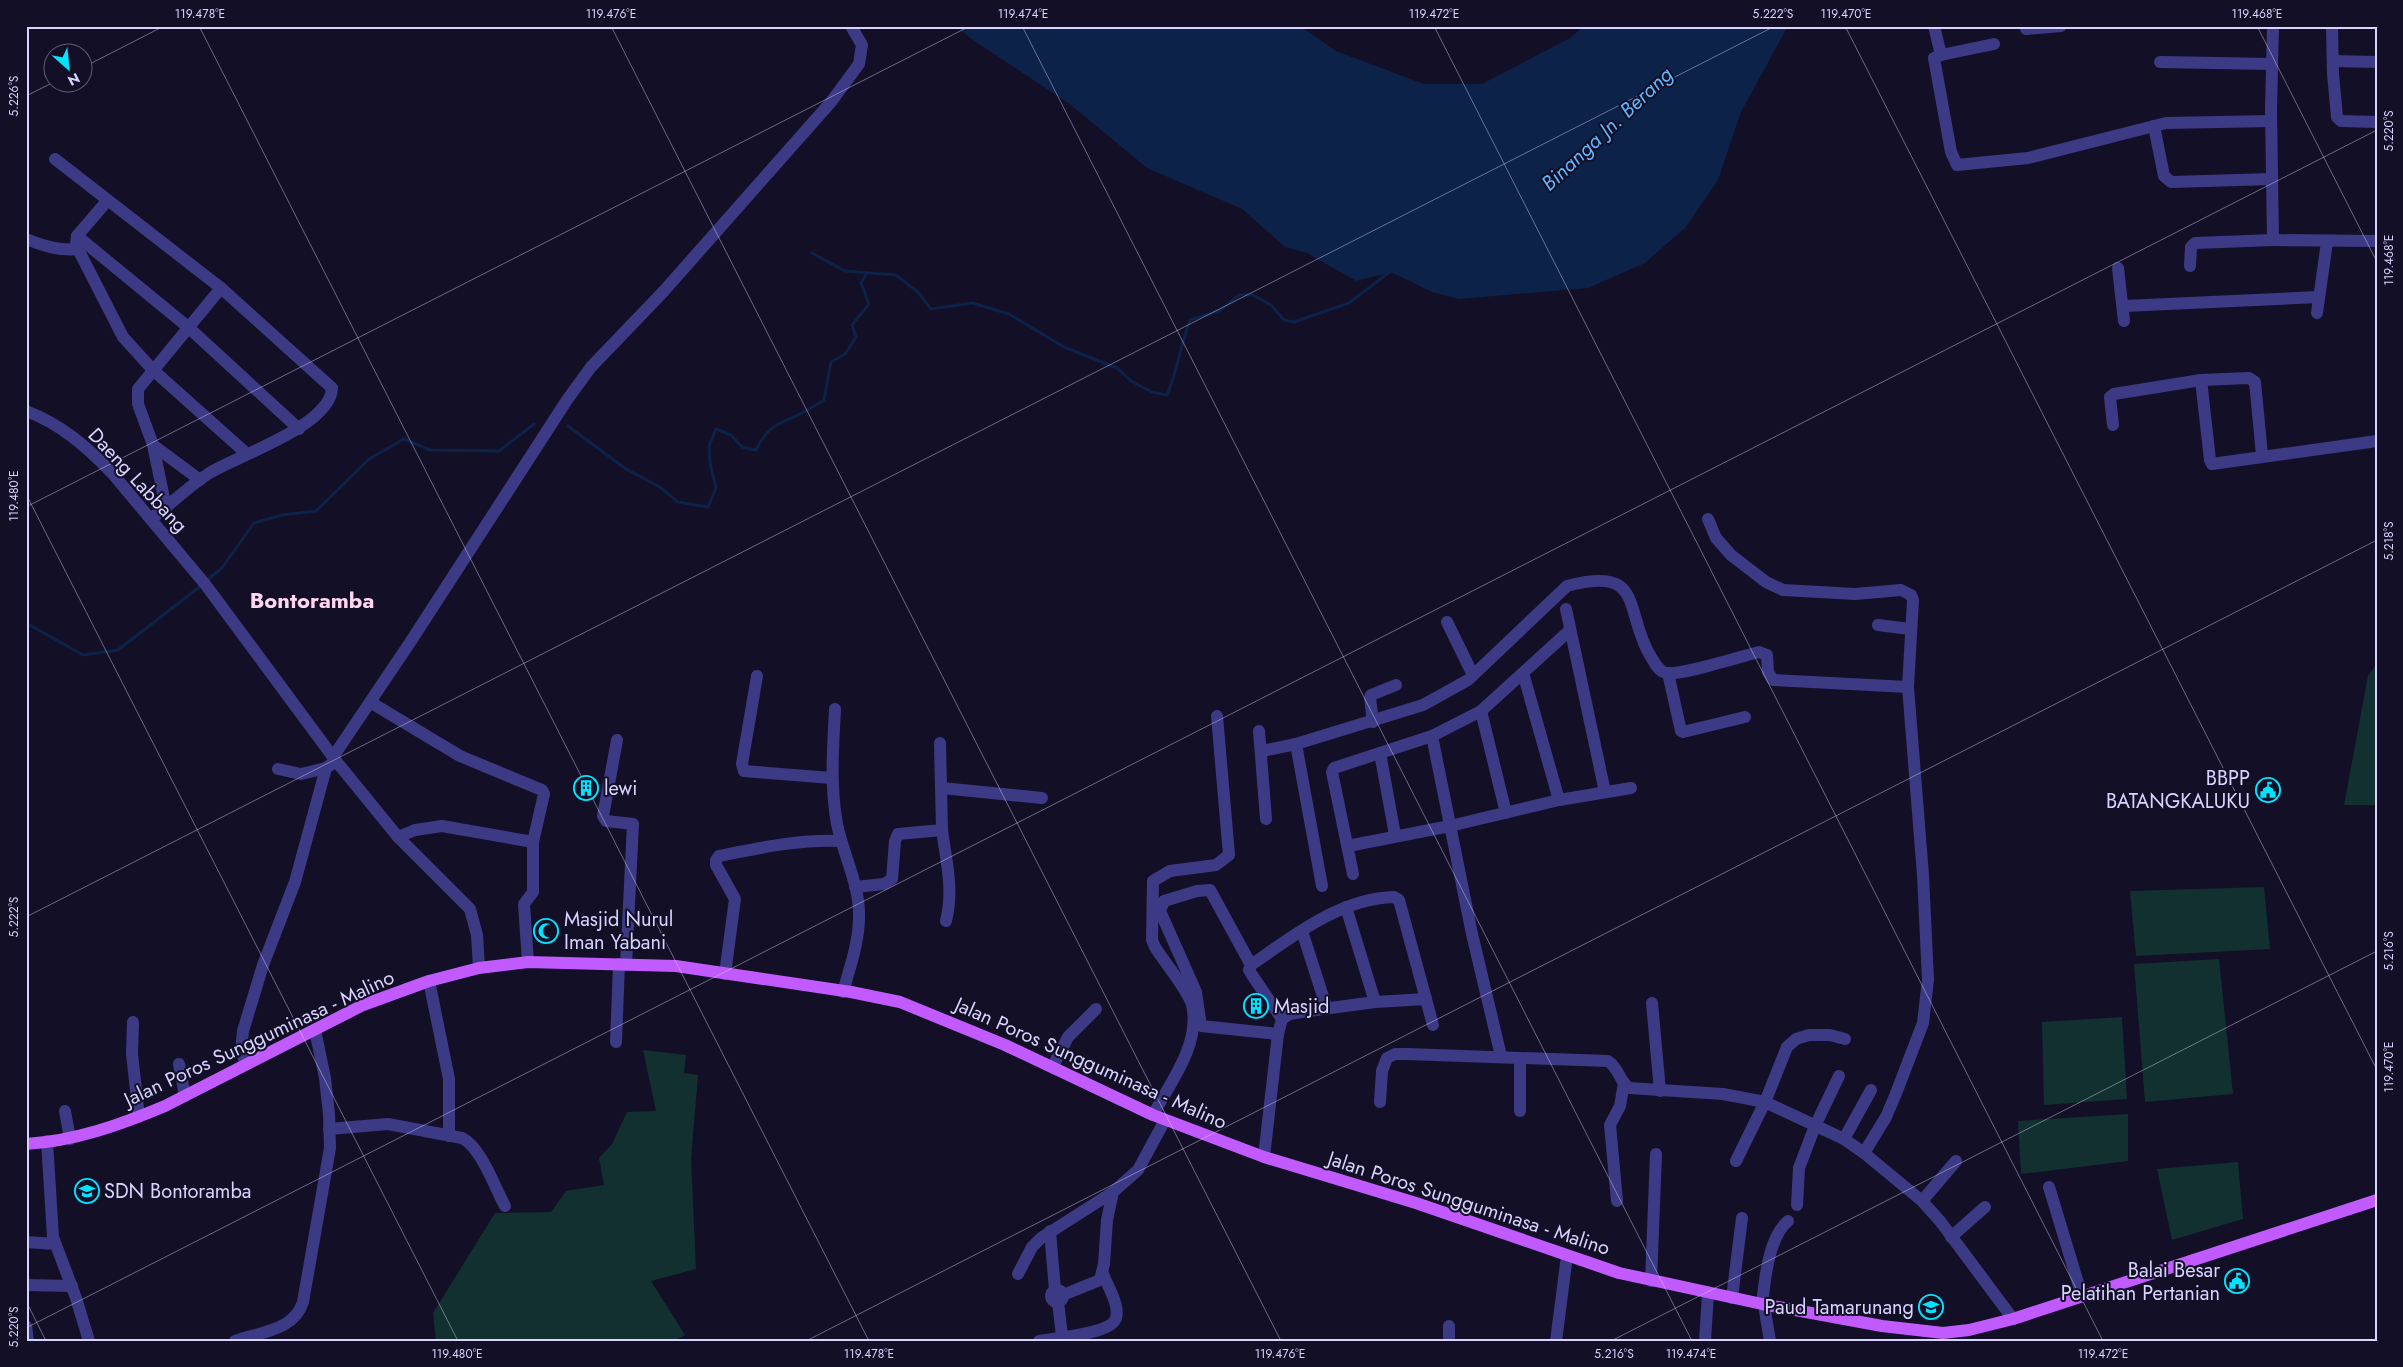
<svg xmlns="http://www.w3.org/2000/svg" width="2403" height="1367" font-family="Jost,sans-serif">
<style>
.green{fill:#12302f}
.water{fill:#0c2248}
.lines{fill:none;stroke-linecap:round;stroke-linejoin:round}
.stream{stroke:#0c2248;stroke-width:3}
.street{stroke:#3d3a85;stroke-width:12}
.primary{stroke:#c25bff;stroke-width:12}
.ticks{fill:none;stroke:#d9d4ff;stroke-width:1;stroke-opacity:0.45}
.labels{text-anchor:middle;stroke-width:4;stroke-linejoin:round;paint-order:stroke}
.street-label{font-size:20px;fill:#d9d4ff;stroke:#130f26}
.poi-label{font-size:20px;fill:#d9d4ff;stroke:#130f26;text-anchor:start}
.water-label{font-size:21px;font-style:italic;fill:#62b6ff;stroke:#130f26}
.quarter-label{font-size:22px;font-weight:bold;fill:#ffd6f0;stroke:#130f26}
.neatline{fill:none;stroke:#d9d4ff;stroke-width:2}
.ticks-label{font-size:12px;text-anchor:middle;fill:#d9d4ff}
</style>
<rect width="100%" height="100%" fill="#130f26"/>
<g class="green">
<polygon points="2377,663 2377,805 2344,805 2368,676"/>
<polygon points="2264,887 2270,949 2136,956 2130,891"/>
<polygon points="2219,959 2233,1094 2145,1102 2134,964"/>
<polygon points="2122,1017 2127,1099 2044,1105 2042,1022"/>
<polygon points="643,1050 686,1055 684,1073 698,1075 691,1159 696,1269 651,1281 685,1335 674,1341 436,1341 433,1313 495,1213 551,1212 566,1191 604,1185 599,1158 612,1144 627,1112 656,1111"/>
<polygon points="2128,1114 2128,1161 2021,1174 2018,1121"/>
<polygon points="2238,1162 2243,1219 2172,1240 2157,1169"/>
</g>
<polygon class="water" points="956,26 1300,26 1336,51 1424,84 1482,84 1570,38 1584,26 1788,26 1741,112 1718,180 1685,228 1645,263 1588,288 1459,299 1432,292 1391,272 1356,281 1307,253 1285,247 1242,209 1147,168 1071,105 970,38"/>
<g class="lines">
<g class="stream">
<path d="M812,253L845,271L896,275L918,292L931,309L972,303L1009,314L1064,347L1117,368L1131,381L1152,392L1167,395C1177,371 1181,345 1190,320L1221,310L1239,295H1253L1271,305L1284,320L1294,322L1349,303L1391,271"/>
<path d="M568,426L626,469L660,487L678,502L708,507L716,488L710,463L709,446L716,429L731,435L742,447L756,450C769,424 776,426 800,414C808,410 816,405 824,400L831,362L845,354L856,337L852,325L869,304L861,283L867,273"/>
<polyline points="206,581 222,568 254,523 282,515 316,511 369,459 404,439 430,450 499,451 534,424"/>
<polyline points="26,623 83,655 118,650 202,585"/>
</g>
<g class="street">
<polyline points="1934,26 1941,55"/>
<polyline points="2026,26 2026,29 2061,26"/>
<polyline points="2273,26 2271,110 2273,240 2377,241"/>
<polyline points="2332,26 2333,74 2337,117 2341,121 2377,122"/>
<polyline points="1994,44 1941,55 1934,58 1951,152 1957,165 2028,158 2166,123 2271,121"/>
<polyline points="2333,61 2377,62"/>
<polyline points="2160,62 2272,64"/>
<polyline points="2154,126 2164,176 2171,182 2272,179"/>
<path d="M55,159L221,288L332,388C331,425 240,455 211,472C190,485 171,504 151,519"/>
<polyline points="107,201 77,236 188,327 299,429"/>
<polyline points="77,236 76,244 80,253 123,337 153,370 247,454"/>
<path d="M26,239C44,246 59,251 78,249"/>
<polyline points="2190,266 2191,247 2195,243 2273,240"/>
<polyline points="2118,268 2124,321"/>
<polyline points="2124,306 2318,297"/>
<polyline points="2317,313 2327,242"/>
<polyline points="2201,380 2210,460 2212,464 2377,441"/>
<path d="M26,411C61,424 87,447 112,473L205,584L336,761L398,837L470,909L477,935L479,968"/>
<polyline points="2113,425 2110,397 2114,394 2201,380 2249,378 2255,382 2262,455"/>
<polyline points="153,445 200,480"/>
<polyline points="166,508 153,445 138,404 138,389 221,288"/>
<polyline points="1708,519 1716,538 1731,555 1766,582 1783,590 1855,594 1901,590 1911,595 1913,600 1908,687 1923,875 1928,980 1923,1023 1895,1096 1886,1117 1864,1153"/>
<polyline points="1566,609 1605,792"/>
<polyline points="1447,622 1473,675"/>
<polyline points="1878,625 1910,629"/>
<polyline points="1523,673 1559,800"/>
<polyline points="1668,673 1681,731 1683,732 1745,717"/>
<polyline points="757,676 742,764 744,771 831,778"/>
<polyline points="370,702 460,756 542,790 544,794 533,842"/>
<path d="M835,709C833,748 830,785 837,824C843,854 860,885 859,917C859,942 850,967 843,992"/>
<polyline points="1481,711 1506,813"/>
<polyline points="1373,722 1370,698 1371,695 1396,685"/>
<polyline points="1259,731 1266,819"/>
<polyline points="1432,736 1472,934 1501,1056"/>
<polyline points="617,740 603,816 606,821 633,824 626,965"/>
<polyline points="1296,744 1322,886"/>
<path d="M1262,751L1296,744L1423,705L1468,680L1567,586C1646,565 1623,611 1651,657C1655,663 1658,671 1666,673C1680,676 1742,656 1759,652L1767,655L1768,672L1773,680L1908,687"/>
<polyline points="1380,753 1395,835"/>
<polyline points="333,757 411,641 567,400 591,367 663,292 831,102 859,64 862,45 851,26"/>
<polyline points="278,769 301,774 326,768"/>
<polyline points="942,788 1042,798"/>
<path d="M942,830C946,860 954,890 946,921"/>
<polyline points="398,837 415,830 442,826 533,842 533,892 524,904 528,962"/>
<polyline points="1348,846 1450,826 1559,800 1631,788"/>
<polyline points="1353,874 1332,772 1334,768 1432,736 1481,711 1569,631"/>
<polyline points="855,887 884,884 892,879 895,841 898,834 942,830 940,743"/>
<polyline points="1346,907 1375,1002"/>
<polyline points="1302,931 1327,1009"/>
<polyline points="1251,965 1210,890 1197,891 1164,901 1160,911 1196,992 1201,1026 1278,1034"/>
<path d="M725,974L735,899L716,865V860L719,856C759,848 800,839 841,841"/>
<polyline points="429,981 449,1079 449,1136"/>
<polyline points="1652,1003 1660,1091"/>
<path d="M1282,1019L1252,975L1249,970L1251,965C1293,936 1341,898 1394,897L1399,900L1433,1025"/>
<polyline points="133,1022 132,1054 139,1117"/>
<polyline points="616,1042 619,964"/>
<polyline points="179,1064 185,1096"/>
<polyline points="246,1064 241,1051 243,1031 263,965 295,882 326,768 336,761"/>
<polyline points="1053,1066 1068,1037 1096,1009"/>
<path d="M1380,1102L1382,1071L1387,1058L1395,1054H1407L1608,1061C1619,1068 1619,1081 1629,1088L1723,1094L1765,1102L1844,1139L1864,1153L1922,1201L1940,1221L2013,1319"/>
<polyline points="65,1111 70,1139"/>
<polyline points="1520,1111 1520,1058"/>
<path d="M1153,1115C1170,1083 1201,1044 1192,1005C1188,990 1164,962 1155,947L1152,940L1153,881L1170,871L1216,865L1229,855L1217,716"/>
<path d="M329,1129L388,1124L462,1138C481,1147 495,1188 505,1206"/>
<polyline points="1844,1139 1871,1090"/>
<polyline points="47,1141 53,1237 76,1298 89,1341"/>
<polyline points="1264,1157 1278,1034 1282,1019 1290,1014 1301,1012 1375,1002 1426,999"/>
<polyline points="1736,1161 1765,1102 1787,1047 1796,1039 1809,1035 1830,1035 1845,1039"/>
<polyline points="2049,1187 2082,1296"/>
<polyline points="1617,1201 1610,1125 1620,1106 1624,1083"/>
<polyline points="1922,1201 1956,1161"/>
<polyline points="1797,1205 1799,1168 1815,1126 1839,1076"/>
<polyline points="1050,1231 1055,1290"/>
<polyline points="1951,1237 1985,1207"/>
<polyline points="26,1242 55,1244"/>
<polyline points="1018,1274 1032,1247 1041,1238 1113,1192"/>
<polyline points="1651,1281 1656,1154"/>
<polyline points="26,1285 72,1286"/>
<circle cx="1057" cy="1296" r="6"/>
<polyline points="1063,1295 1100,1280 1104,1264 1107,1220 1113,1192 1138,1170 1165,1120"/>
<polyline points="1732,1298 1742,1218"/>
<polyline points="1058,1302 1062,1336"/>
<path d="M1762,1304C1765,1280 1768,1238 1788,1221"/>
<polyline points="1764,1305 1770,1341"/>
<polyline points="26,1326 28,1341"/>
<path d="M235,1341C260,1332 294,1331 303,1302L330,1148L329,1114L325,1078L315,1030"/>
<path d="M1039,1341C1054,1338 1112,1334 1116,1318C1120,1305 1107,1285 1103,1274"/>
<polyline points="1449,1341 1449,1326"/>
<polyline points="1556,1341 1567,1256"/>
<polyline points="1705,1341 1708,1293"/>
</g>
<path class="primary" d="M26,1144C75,1141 120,1125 165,1106L363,1005L429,981L479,968L528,962L676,966L851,992L900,1002L1005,1045L1153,1115L1264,1157L1416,1203L1619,1273L1762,1304L1882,1326L1943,1333L1969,1330L2013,1319L2377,1200"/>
</g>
<path class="ticks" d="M199,26L869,1341M611,26L1281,1341M1022,26L1692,1341M1434,26L2103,1341M1845,26L2377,1070M2257,26L2377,262M82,68L164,26M26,96L54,82M26,494L458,1341M26,507L970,26M26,917L1775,26M26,1301L46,1341M26,1328L2377,130M806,1341L2377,540M1611,1341L2377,951"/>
<defs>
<symbol id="building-ring" viewBox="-11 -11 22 22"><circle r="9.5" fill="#130f26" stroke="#00e5ff" stroke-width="1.5"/><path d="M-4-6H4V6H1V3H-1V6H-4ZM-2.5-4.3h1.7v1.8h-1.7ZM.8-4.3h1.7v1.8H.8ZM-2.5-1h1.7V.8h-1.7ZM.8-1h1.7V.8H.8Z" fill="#00e5ff"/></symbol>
<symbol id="civic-ring" viewBox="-11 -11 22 22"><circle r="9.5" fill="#130f26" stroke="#00e5ff" stroke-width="1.5"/><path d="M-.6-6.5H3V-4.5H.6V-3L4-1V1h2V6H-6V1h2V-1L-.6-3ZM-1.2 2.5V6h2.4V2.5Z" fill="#00e5ff"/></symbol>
<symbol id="mosque-ring" viewBox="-11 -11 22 22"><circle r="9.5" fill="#130f26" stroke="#00e5ff" stroke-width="1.5"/><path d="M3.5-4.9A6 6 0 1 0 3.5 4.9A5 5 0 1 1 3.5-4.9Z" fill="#00e5ff"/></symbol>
<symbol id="school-ring" viewBox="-11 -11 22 22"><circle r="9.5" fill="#130f26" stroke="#00e5ff" stroke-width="1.5"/><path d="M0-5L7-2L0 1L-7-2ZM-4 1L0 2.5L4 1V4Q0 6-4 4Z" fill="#00e5ff"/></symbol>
</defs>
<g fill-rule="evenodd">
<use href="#building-ring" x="572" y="774" width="28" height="28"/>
<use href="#civic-ring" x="2254" y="776" width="28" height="28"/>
<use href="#mosque-ring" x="532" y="917" width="28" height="28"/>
<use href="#building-ring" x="1242" y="992" width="28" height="28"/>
<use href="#school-ring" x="73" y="1177" width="28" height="28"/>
<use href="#civic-ring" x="2223" y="1267" width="28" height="28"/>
<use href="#school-ring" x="1917" y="1293" width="28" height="28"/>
</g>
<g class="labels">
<g class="street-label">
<text transform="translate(138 480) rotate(47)" y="7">Daeng Labbang</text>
<text transform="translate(259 1038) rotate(-25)" y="7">Jalan Poros Sungguminasa - Malino</text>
<text transform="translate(1091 1063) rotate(24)" y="7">Jalan Poros Sungguminasa - Malino</text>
<text transform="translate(1469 1203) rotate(18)" y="7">Jalan Poros Sungguminasa - Malino</text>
</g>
<g class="poi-label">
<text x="2250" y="785" text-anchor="end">BBPP<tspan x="2250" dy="23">BATANGKALUKU</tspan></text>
<text x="604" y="795">lewi</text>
<text x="564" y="926">Masjid Nurul<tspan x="564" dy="23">Iman Yabani</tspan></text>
<text x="1274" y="1013">Masjid</text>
<text x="104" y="1198">SDN Bontoramba</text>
<text x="2220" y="1277" text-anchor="end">Balai Besar<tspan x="2220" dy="23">Pelatihan Pertanian</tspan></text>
<text x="1914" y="1314" text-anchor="end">Paud Tamarunang</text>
</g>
<g class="water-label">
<text transform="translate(1607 129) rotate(-43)" y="7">Binanga Jn. Berang</text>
</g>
<g class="quarter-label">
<text x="312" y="608">Bontoramba</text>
</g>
</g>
<rect width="2403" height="1367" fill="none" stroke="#130f26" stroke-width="55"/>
<g transform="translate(68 68) rotate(153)"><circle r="24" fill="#130f26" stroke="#625e7d"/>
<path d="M0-4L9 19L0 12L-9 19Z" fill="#00e5ff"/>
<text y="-8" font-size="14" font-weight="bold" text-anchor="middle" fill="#d9d4ff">N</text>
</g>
<rect x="28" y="28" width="2348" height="1312" class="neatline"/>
<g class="ticks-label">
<text x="200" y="18">119.478°E</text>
<text x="611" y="18">119.476°E</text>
<text x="1023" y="18">119.474°E</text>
<text x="1434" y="18">119.472°E</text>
<text x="1773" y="18">5.222°S</text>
<text x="1846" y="18">119.470°E</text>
<text x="2257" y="18">119.468°E</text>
<text transform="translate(14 96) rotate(-90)" y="4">5.226°S</text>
<text transform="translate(2389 131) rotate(-90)" y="4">5.220°S</text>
<text transform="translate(2389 260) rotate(-90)" y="4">119.468°E</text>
<text transform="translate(14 496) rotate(-90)" y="4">119.480°E</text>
<text transform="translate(2389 541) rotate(-90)" y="4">5.218°S</text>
<text transform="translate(14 917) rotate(-90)" y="4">5.222°S</text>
<text transform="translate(2389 951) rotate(-90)" y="4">5.216°S</text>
<text transform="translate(2389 1067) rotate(-90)" y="4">119.470°E</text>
<text transform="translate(14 1327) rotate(-90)" y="4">5.220°S</text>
<text x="457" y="1358">119.480°E</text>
<text x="869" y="1358">119.478°E</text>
<text x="1280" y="1358">119.476°E</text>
<text x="1614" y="1358">5.216°S</text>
<text x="1691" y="1358">119.474°E</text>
<text x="2103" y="1358">119.472°E</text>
</g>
</svg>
